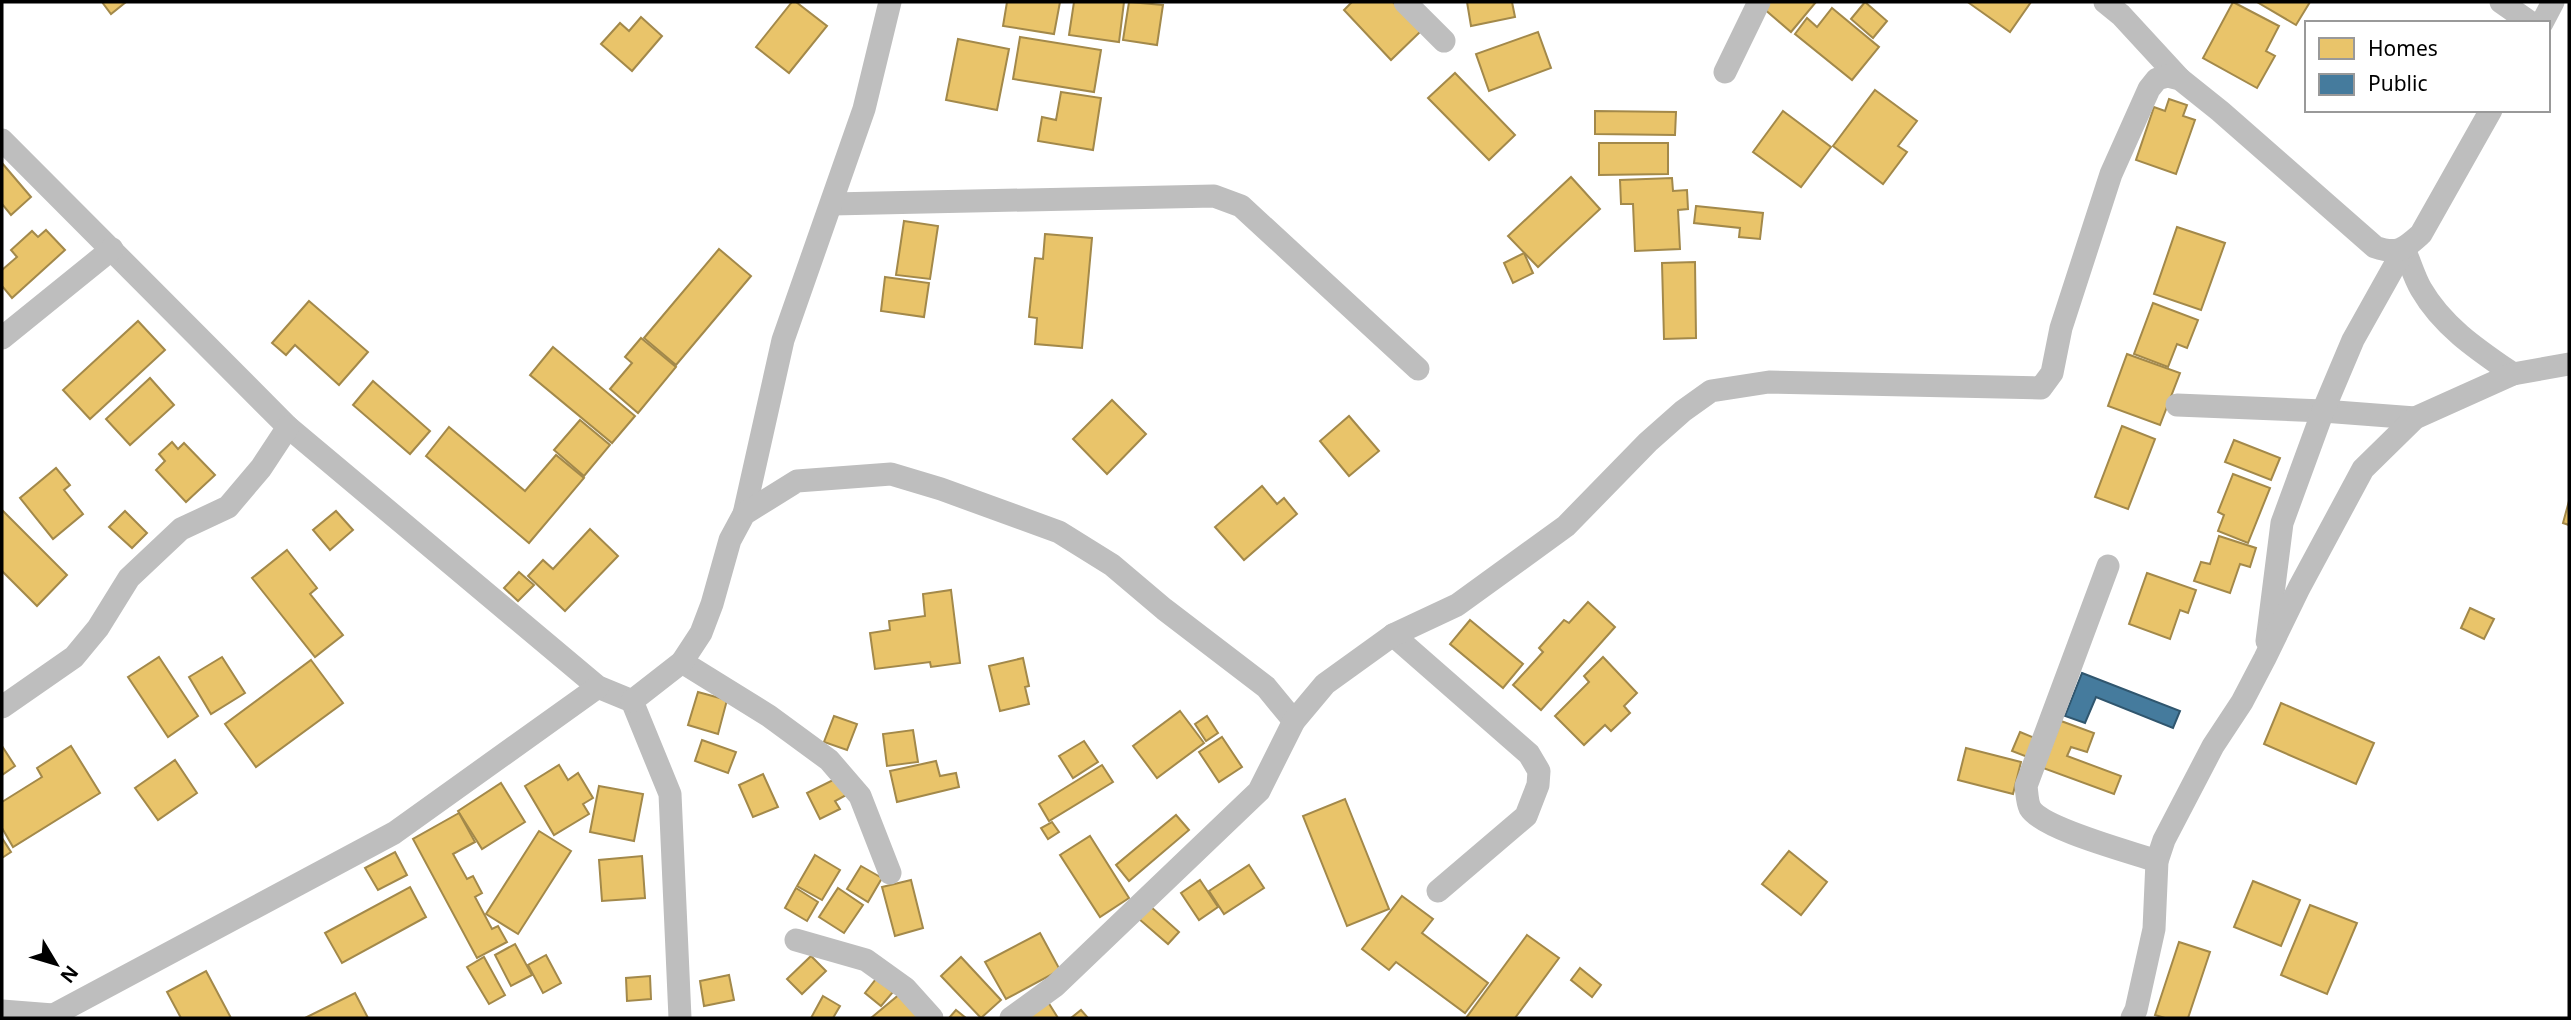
<svg xmlns="http://www.w3.org/2000/svg" width="2571" height="1020" font-family="'Noto Sans',sans-serif">
<style>
.homes{fill:#e9c46a;stroke:#a3894a;stroke-width:2}
.public{fill:#457b9d;stroke:#30566e;stroke-width:2}
.lines{fill:none;stroke-linecap:round;stroke-linejoin:round}
.street{stroke:#bebebe;stroke-width:23}
</style>
<rect width="100%" height="100%" fill="#fff"/>
<g class="homes">
<polygon points="102,2 126,2 111,14"/>
<polygon points="792,2 796,2 827,26 789,73 756,47"/>
<polygon points="1007,2 1060,2 1054,34 1003,26"/>
<polygon points="1074,2 1124,2 1119,42 1069,35"/>
<polygon points="1129,2 1163,5 1157,45 1123,40"/>
<polygon points="1352,2 1393,2 1421,31 1391,60 1344,10"/>
<polygon points="1467,2 1512,2 1515,17 1471,26"/>
<polygon points="1769,2 1816,2 1791,32 1763,8"/>
<polygon points="1865,2 1887,21 1873,38 1851,19"/>
<polygon points="1971,2 2031,2 2010,32 1969,3"/>
<polygon points="2233,2 2279,26 2266,51 2275,56 2257,88 2203,58"/>
<polygon points="2257,2 2310,2 2296,25"/>
<polygon points="1832,8 1879,47 1852,80 1795,34 1807,18 1817,27"/>
<polygon points="641,17 662,36 632,71 601,44 620,23 629,31"/>
<polygon points="1538,32 1551,68 1489,91 1476,54"/>
<polygon points="1020,37 1101,50 1094,92 1013,79"/>
<polygon points="958,39 1009,49 997,110 946,100"/>
<polygon points="1455,73 1515,135 1489,160 1428,98"/>
<polygon points="1875,90 1917,121 1898,146 1907,152 1883,184 1833,146"/>
<polygon points="1061,92 1101,98 1093,150 1038,141 1042,117 1056,120"/>
<polygon points="2169,99 2187,105 2183,116 2195,120 2176,174 2136,160 2154,107 2165,111"/>
<polygon points="1595,111 1676,112 1675,135 1595,134"/>
<polygon points="1783,111 1831,147 1801,187 1753,152"/>
<polygon points="1599,143 1668,143 1668,174 1599,175"/>
<polygon points="2,163 31,197 11,215 2,204"/>
<polygon points="1571,177 1600,209 1538,267 1508,236"/>
<polygon points="1672,178 1673,191 1687,190 1688,209 1678,210 1680,249 1635,251 1633,204 1621,204 1620,180"/>
<polygon points="1696,206 1763,213 1760,239 1739,237 1740,228 1694,223"/>
<polygon points="904,221 938,226 930,279 896,275"/>
<polygon points="2177,227 2225,243 2201,310 2154,294"/>
<polygon points="46,230 65,250 12,298 2,286 2,270 17,257 11,250 32,231 38,237"/>
<polygon points="1045,234 1092,238 1082,348 1035,344 1037,318 1029,317 1035,258 1043,259"/>
<polygon points="719,249 751,276 676,365 644,338"/>
<polygon points="1524,253 1533,273 1513,283 1504,263"/>
<polygon points="1695,262 1696,338 1664,339 1662,263"/>
<polygon points="885,277 929,283 924,317 881,311"/>
<polygon points="309,301 368,352 339,385 295,345 286,355 272,343"/>
<polygon points="2153,303 2198,320 2187,348 2177,344 2168,367 2134,354"/>
<polygon points="138,321 165,350 90,419 63,390"/>
<polygon points="641,338 676,367 638,413 610,389 632,363 625,357"/>
<polygon points="553,347 635,416 612,443 530,375"/>
<polygon points="2127,354 2180,373 2160,425 2108,406"/>
<polygon points="150,378 174,405 130,445 106,419"/>
<polygon points="373,381 430,431 410,454 353,405"/>
<polygon points="1112,400 1146,434 1107,474 1073,439"/>
<polygon points="1349,416 1379,451 1349,476 1320,441"/>
<polygon points="580,420 610,445 584,476 554,450"/>
<polygon points="2122,426 2155,439 2128,509 2095,497"/>
<polygon points="449,427 525,491 556,455 584,478 529,543 426,456"/>
<polygon points="2234,440 2280,458 2271,480 2225,462"/>
<polygon points="172,442 178,449 184,443 215,475 186,502 156,470 165,461 159,454"/>
<polygon points="56,468 70,485 64,490 83,514 53,539 20,498"/>
<polygon points="2233,474 2270,488 2248,543 2218,531 2224,515 2218,512"/>
<polygon points="1262,486 1277,504 1284,498 1297,514 1244,560 1215,527"/>
<polygon points="2569,501 2569,525 2563,523"/>
<polygon points="2,510 67,575 37,606 2,571"/>
<polygon points="125,511 147,533 132,548 109,527"/>
<polygon points="336,511 353,530 330,550 313,530"/>
<polygon points="590,529 618,556 565,611 528,576 543,560 553,569"/>
<polygon points="2219,536 2256,548 2250,567 2240,564 2230,593 2194,581 2201,562 2210,564"/>
<polygon points="287,550 317,588 310,594 343,635 315,657 252,578"/>
<polygon points="519,572 534,585 518,601 504,588"/>
<polygon points="2147,573 2196,590 2188,613 2180,610 2170,639 2129,624"/>
<polygon points="951,590 960,663 931,667 930,662 875,669 870,633 890,630 889,621 925,616 923,594"/>
<polygon points="1588,602 1615,627 1541,710 1513,685 1543,652 1539,648 1564,620 1569,623"/>
<polygon points="2470,608 2494,619 2484,639 2461,628"/>
<polygon points="1470,620 1523,664 1503,688 1450,644"/>
<polygon points="159,657 198,716 168,737 128,677"/>
<polygon points="222,657 245,693 211,714 189,677"/>
<polygon points="1603,657 1637,693 1624,706 1630,713 1611,731 1605,725 1584,745 1555,716 1589,682 1584,676"/>
<polygon points="1023,658 1029,686 1025,687 1029,704 1000,711 989,666"/>
<polygon points="311,660 343,703 256,767 225,724"/>
<polygon points="698,692 727,700 718,734 688,725"/>
<polygon points="2281,703 2374,743 2356,784 2264,744"/>
<polygon points="1180,711 1204,743 1157,778 1133,746"/>
<polygon points="834,716 857,724 847,750 824,742"/>
<polygon points="1207,716 1218,733 1206,741 1195,724"/>
<polygon points="2061,721 2094,733 2087,752 2071,747 2067,756 2121,776 2114,794 2043,768"/>
<polygon points="913,730 918,762 887,766 883,734"/>
<polygon points="2020,732 2037,739 2030,758 2012,751"/>
<polygon points="1222,737 1242,767 1219,782 1199,752"/>
<polygon points="702,740 736,752 728,773 695,761"/>
<polygon points="1084,741 1098,762 1073,778 1059,756"/>
<polygon points="2,746 15,766 2,775"/>
<polygon points="71,746 100,793 13,847 2,828 2,802 42,777 37,768"/>
<polygon points="1966,748 2021,762 2013,794 1958,780"/>
<polygon points="175,760 197,793 158,820 135,788"/>
<polygon points="936,761 940,776 956,773 959,787 897,802 890,771"/>
<polygon points="559,765 568,780 578,773 593,798 583,804 589,814 554,835 525,786"/>
<polygon points="1102,765 1113,782 1049,821 1039,804"/>
<polygon points="763,774 778,807 753,817 739,785"/>
<polygon points="839,777 848,794 835,801 840,809 820,819 807,793"/>
<polygon points="501,783 525,822 482,849 458,811"/>
<polygon points="599,786 643,794 634,841 590,832"/>
<polygon points="1345,799 1389,909 1347,926 1303,816"/>
<polygon points="459,813 475,842 453,854 467,879 473,876 482,893 475,897 492,929 498,926 507,942 477,958 413,839"/>
<polygon points="1176,815 1189,830 1129,881 1116,865"/>
<polygon points="1052,822 1059,832 1048,839 1041,828"/>
<polygon points="539,831 571,851 518,934 486,914"/>
<polygon points="1090,836 1129,898 1100,917 1060,855"/>
<polygon points="2,838 11,852 2,858"/>
<polygon points="1789,851 1827,882 1801,915 1762,884"/>
<polygon points="395,852 407,875 378,890 365,868"/>
<polygon points="815,855 840,870 822,900 797,886"/>
<polygon points="642,856 645,898 602,901 599,860"/>
<polygon points="1249,865 1264,888 1224,914 1209,891"/>
<polygon points="861,866 882,878 868,902 847,889"/>
<polygon points="911,880 923,928 895,936 882,887"/>
<polygon points="1200,880 1218,907 1199,920 1181,893"/>
<polygon points="2253,881 2300,900 2281,946 2234,927"/>
<polygon points="410,887 426,917 342,963 325,933"/>
<polygon points="796,888 818,902 807,921 785,908"/>
<polygon points="838,888 863,905 844,933 819,917"/>
<polygon points="1402,896 1433,919 1422,933 1488,983 1465,1013 1396,962 1389,970 1362,949"/>
<polygon points="2310,905 2357,923 2327,994 2281,975"/>
<polygon points="1150,906 1179,932 1168,944 1139,919"/>
<polygon points="1040,933 1060,970 1006,999 985,962"/>
<polygon points="1527,935 1559,958 1515,1018 1466,1018"/>
<polygon points="2179,942 2210,952 2188,1018 2165,1018 2155,1015"/>
<polygon points="515,944 532,975 511,986 495,955"/>
<polygon points="546,955 561,983 543,993 528,965"/>
<polygon points="811,956 826,971 802,994 787,979"/>
<polygon points="484,957 505,995 489,1004 467,967"/>
<polygon points="961,957 1001,1000 981,1018 941,976"/>
<polygon points="1580,968 1601,985 1592,997 1571,980"/>
<polygon points="206,971 231,1018 181,1018 167,992"/>
<polygon points="729,975 734,1000 704,1006 700,981"/>
<polygon points="650,976 651,999 627,1001 626,978"/>
<polygon points="876,979 893,992 881,1006 865,993"/>
<polygon points="355,993 368,1018 305,1018"/>
<polygon points="901,993 922,1018 871,1018"/>
<polygon points="823,996 840,1006 833,1018 811,1018"/>
<polygon points="1048,1002 1058,1018 1025,1018"/>
<polygon points="956,1010 966,1018 949,1018"/>
<polygon points="1081,1010 1088,1018 1071,1018"/>
</g>
<polygon class="public" points="2082,673 2180,711 2173,728 2096,697 2085,723 2065,716"/>
<g class="lines">
<g class="street">
<polyline points="1405,2 1444,41"/>
<polyline points="2105,2 2121,15 2180,79"/>
<polyline points="2501,2 2531,23"/>
<polyline points="2542,23 2553,2"/>
<polyline points="1725,72 1759,2"/>
<polyline points="2,140 288,427 598,687 632,701 670,794 680,1018"/>
<polyline points="832,204 1214,196 1241,206 1418,369"/>
<path d="M2404,249C2410,262 2414,277 2421,289C2443,327 2478,350 2513,374"/>
<polyline points="2,338 112,249"/>
<polyline points="2177,405 2323,411 2415,418"/>
<polyline points="744,514 783,340 864,109 890,2"/>
<path d="M2108,566L2026,786C2027,793 2027,802 2030,808C2042,829 2131,852 2157,861"/>
<polyline points="1393,635 1529,754 1539,771 1538,785 1526,816 1438,891"/>
<polyline points="2267,641 2282,523 2323,411 2353,340 2404,249"/>
<polyline points="682,662 769,716 829,760 860,796 890,873"/>
<polyline points="632,701 682,662 701,633 712,604 730,540 744,514 797,481 891,474 941,489 1059,532 1112,565 1164,609 1266,687 1294,721"/>
<polyline points="2,707 74,657 98,628 129,578 181,529 228,507 261,468 288,427"/>
<polyline points="796,940 866,960 905,988 932,1018"/>
<polyline points="2,1011 53,1015"/>
<polyline points="48,1018 394,833 598,687"/>
<path d="M1011,1018L1055,986L1259,791L1294,721L1325,684L1393,635L1457,605L1566,526L1648,442L1683,411L1711,391L1769,382L2041,388L2052,373L2061,328L2111,174L2149,89L2157,79L2168,76L2180,79L2220,111L2375,247C2398,255 2404,249 2421,234L2491,110"/>
<polyline points="2132,1018 2136,1010 2154,929 2157,861 2164,840 2213,746 2242,702 2265,658 2299,588 2363,469 2415,418 2513,374 2569,364"/>
</g>
</g>
<rect width="2571" height="1020" fill="none" stroke="#000000" stroke-width="7"/>
<rect x="2305" y="21" width="245" height="91" fill="#ffffff" stroke="#999999" stroke-width="2"/>
<rect x="2319" y="38" width="35" height="21" fill="#e9c46a" stroke="#999999" stroke-width="2"/>
<text x="2368" y="56" font-size="21" fill="#000000">Homes</text>
<rect x="2319" y="74" width="35" height="21" fill="#457b9d" stroke="#999999" stroke-width="2"/>
<text x="2368" y="91" font-size="21" fill="#000000">Public</text>
<g transform="translate(56 964) rotate(128)" stroke="#ffffff" stroke-width="5" paint-order="stroke">
<path d="M0-5L12 26L0 18L-12 26Z" fill="#000000"/>
<text y="-10" font-size="19" font-weight="bold" text-anchor="middle" fill="#000000">N</text>
</g>
</svg>
